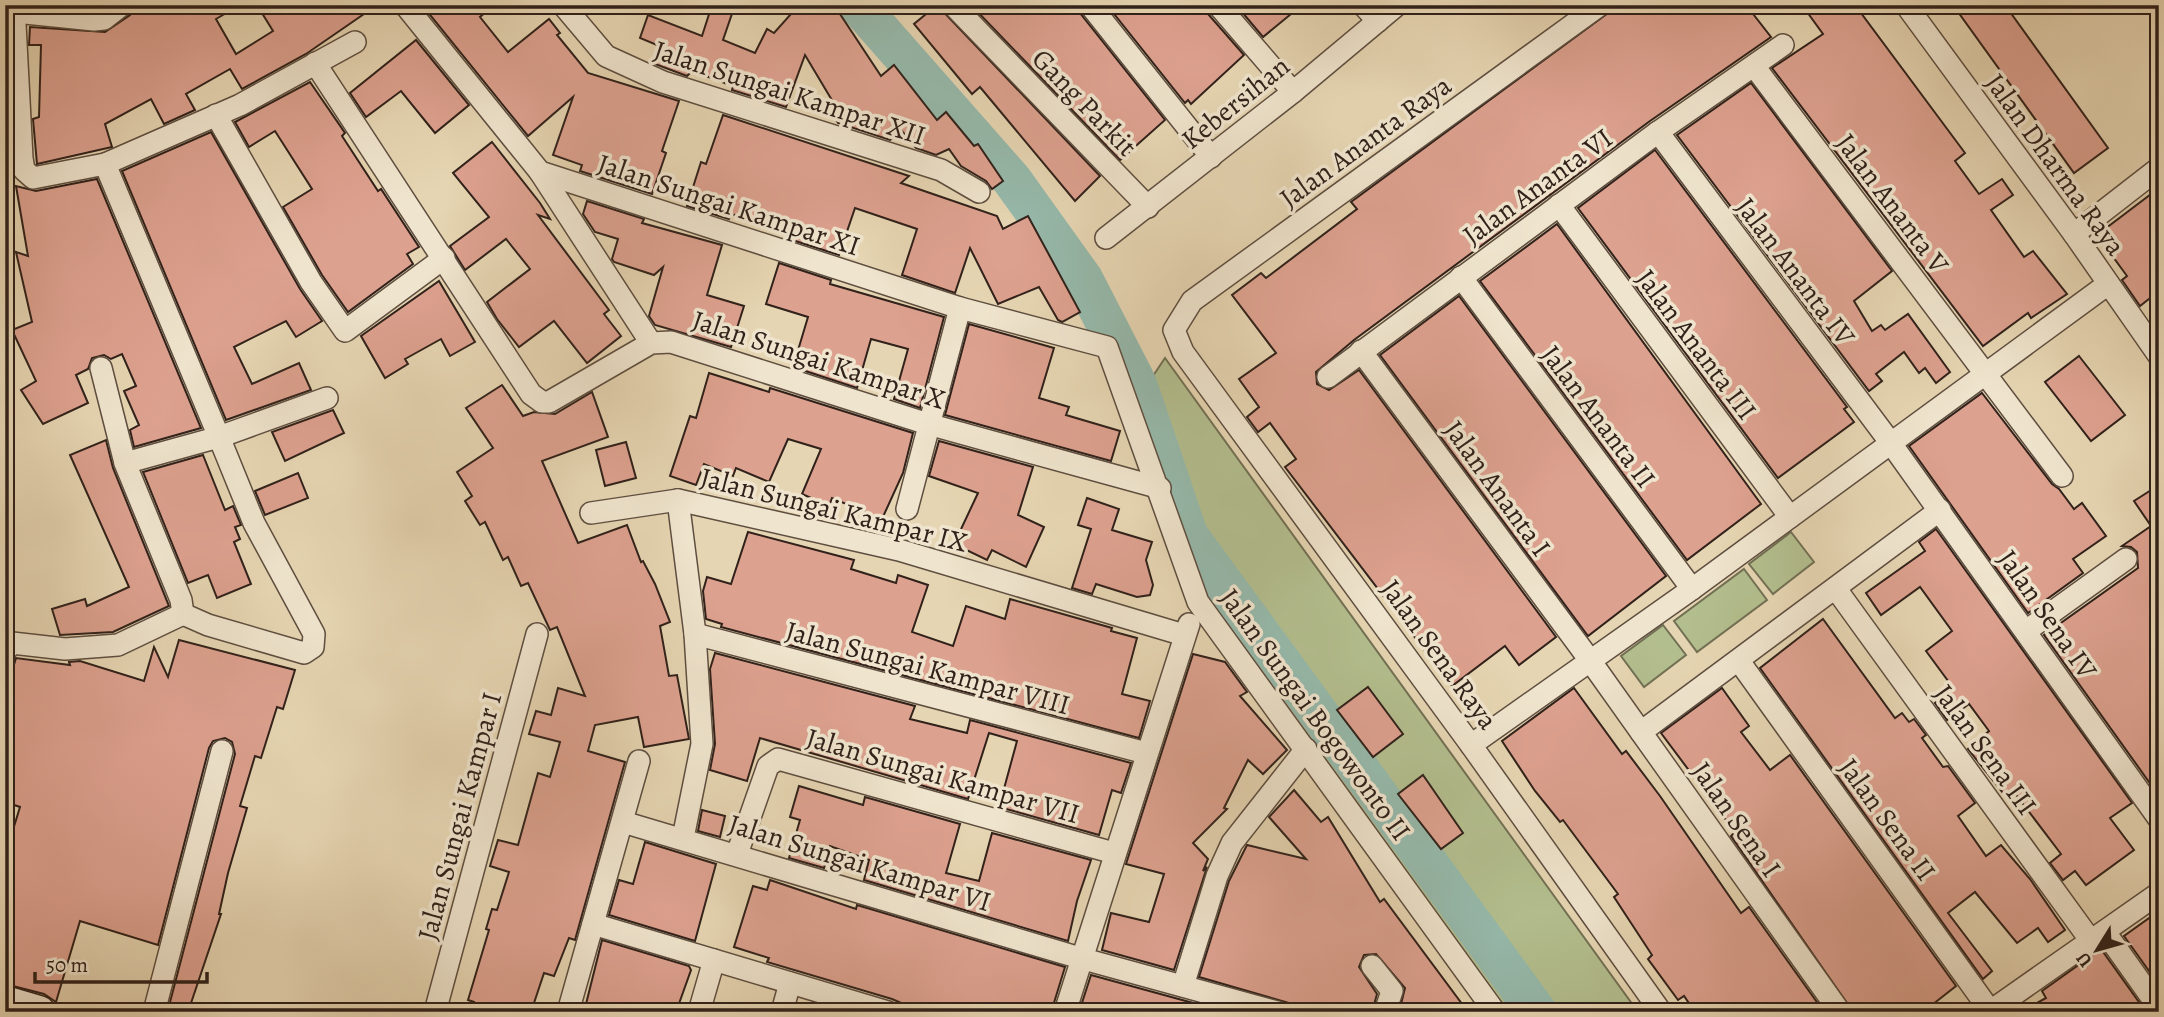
<svg xmlns="http://www.w3.org/2000/svg" width="2164" height="1017" font-family="Alegreya,serif">
<style>
.green{fill:#b3be8e;stroke:#727054;stroke-width:2}
.lines{fill:none;stroke-linecap:round;stroke-linejoin:round}
.river{stroke:#96b9ab;stroke-width:40}
.building{fill:#dda18f;stroke:#30211a;stroke-width:2}
.street-casing{stroke:#5e4e40;stroke-width:24}
.secondary-casing{stroke:#30211a;stroke-width:35}
.street{stroke:#efe4cd;stroke-width:21}
.secondary{stroke:#efe4cd;stroke-width:32}
.labels{text-anchor:middle;stroke-width:7;stroke-linejoin:round;paint-order:stroke}
.street-label{font-size:28px;fill:#30211a;stroke:#efe4cd}
</style>
<rect width="100%" height="100%" fill="#e6d5b2"/>
<filter id="stains"><feTurbulence type="fractalNoise" baseFrequency=".00286" numOctaves="4"/><feColorMatrix values="0 0 0 0 .2 0 0 0 0 .09 0 0 0 0 .02 0 0 0 .5 -.17"/></filter>
<radialGradient id="worn" r=".72"><stop offset=".6" stop-color="#630" stop-opacity="0"/><stop offset="1" stop-color="#630" stop-opacity=".3"/></radialGradient>
<g class="green">
<polygon points="1165,358 1638,1012 1506,1012 1199,586 1139,397"/>
<polygon points="1791,532 1814,562 1773,594 1749,564"/>
<polygon points="1744,569 1767,600 1697,652 1674,621"/>
<polygon points="1663,625 1686,655 1644,687 1621,656"/>
</g>
<g class="lines">
<polyline class="river" points="858,5 1012,180 1083,279 1137,384 1188,535 1537,1012"/>
</g>
<g class="building">
<polygon points="135,5 240,5 216,19 236,54 273,31 257,5 377,5 306,54 242,89 230,69 186,94 195,110 164,124 151,99 105,124 112,147 37,164 33,119 39,117 41,45 29,45 30,27 105,32 130,15"/>
<polygon points="422,5 494,5 480,17 508,52 549,19 560,33 557,35 588,73 679,101 662,151 666,153 652,194 580,171 582,165 553,155 573,97 528,136"/>
<polygon points="712,5 735,5 723,40 755,53 767,29 774,33 799,5 834,5 881,76 894,65 937,120 946,112 974,146 978,144 1003,181 992,189 986,181 961,166 949,149 936,155 916,148 902,131 890,140 838,123 830,111 836,107 805,55 786,107 732,90 733,86 692,71 687,76 655,64 662,47 640,38 648,15 702,36"/>
<polygon points="937,5 1100,176 1075,201 980,87 972,94 914,24"/>
<polygon points="971,5 1077,5 1080,13 1165,120 1120,160"/>
<polygon points="1107,5 1205,5 1208,14 1244,55 1191,104 1188,100 1185,103"/>
<polygon points="1236,5 1302,5 1263,37"/>
<polygon points="1619,5 1746,5 1771,37 1650,121 1354,340 1316,372 1317,384 1329,390 1359,370 1556,637 1519,665 1505,646 1452,686 1285,467 1296,459 1270,423 1258,432 1247,417 1259,407 1239,379 1276,353 1232,295 1261,273 1266,278 1357,209 1351,202"/>
<polygon points="1802,5 1855,5 1965,153 1955,161 1979,194 2002,179 2013,195 1991,210 2024,257 2033,251 2067,294 2031,318 2028,313 1983,346 1772,68 1823,34"/>
<polygon points="1953,5 2005,5 2108,148 2074,173"/>
<polygon points="416,40 469,105 435,133 401,91 366,117 350,93"/>
<polygon points="310,82 345,133 342,136 378,191 381,189 419,247 407,254 413,264 348,312 322,275 283,207 312,189 275,131 249,147 235,122"/>
<polygon points="1751,83 1892,271 1854,301 1872,331 1881,325 1885,330 1908,314 1950,372 1936,383 1925,368 1919,373 1904,352 1876,374 1882,381 1869,391 1677,135"/>
<polygon points="723,115 909,176 901,183 997,216 1003,229 1028,216 1080,312 1062,322 1058,320 1039,287 998,304 970,248 955,293 902,275 917,229 855,208 839,255 786,238 787,235 773,230 774,228 732,214 729,219 687,206 701,162 706,164"/>
<polygon points="211,132 300,289 322,321 296,337 286,321 234,347 252,384 299,363 311,390 226,420 122,171"/>
<polygon points="492,142 540,203 550,219 538,215 609,310 604,314 621,336 587,363 554,321 519,347 497,319 487,302 530,269 506,239 465,270 450,246 489,217 453,173"/>
<polygon points="1655,150 1847,407 1844,409 1854,422 1778,478 1578,208"/>
<polygon points="97,179 201,428 134,447 130,430 139,425 124,391 136,386 122,354 111,359 104,355 92,358 88,369 76,375 88,403 43,424 21,390 36,381 12,330 32,322 16,252 28,256 16,186 36,191"/>
<polygon points="2159,188 2159,291 2140,306 2122,280 2127,276 2097,235"/>
<polygon points="587,201 644,219 642,223 722,245 707,295 744,306 731,347 655,325 649,316 663,267 654,275 614,262 612,259 618,239 595,232 583,214"/>
<polygon points="1557,224 1761,504 1687,560 1480,281"/>
<polygon points="779,263 831,280 830,284 944,317 920,408 894,399 908,349 871,339 857,388 793,367 808,317 766,304"/>
<polygon points="439,281 475,342 450,356 441,339 405,359 408,364 385,378 361,336"/>
<polygon points="1459,296 1666,576 1588,636 1380,355"/>
<polygon points="969,324 1054,348 1039,398 1069,407 1066,415 1120,431 1111,461 945,415"/>
<polygon points="2079,356 2125,415 2091,441 2045,382"/>
<polygon points="709,373 769,392 770,388 913,433 903,473 882,519 832,498 829,506 802,494 821,449 788,439 769,482 736,468 733,476 704,464 696,485 670,476 690,416 696,418"/>
<polygon points="502,385 523,416 534,412 555,414 592,392 608,437 542,461 578,543 627,525 641,562 643,561 655,584 670,622 660,626 669,676 677,675 689,739 644,747 638,717 595,725 588,751 625,762 575,940 569,938 554,976 544,973 531,1012 471,1012 474,1002 468,1000 489,930 486,929 492,909 497,910 509,872 490,866 498,840 518,845 538,773 550,777 560,742 529,734 536,711 551,715 558,688 585,696 557,627 550,630 528,583 521,586 508,557 503,560 485,522 480,525 465,501 472,496 457,472 493,448 466,408"/>
<polygon points="1982,393 2052,484 2059,489 2074,509 2082,503 2106,536 2073,559 2083,573 2028,613 1909,446"/>
<polygon points="333,410 344,433 285,461 272,432"/>
<polygon points="106,440 113,468 169,606 113,632 60,635 52,609 85,599 87,606 129,587 70,455"/>
<polygon points="939,441 1033,467 1018,515 1044,527 1026,567 992,550 987,560 954,544 978,493 929,476"/>
<polygon points="626,442 636,478 605,486 596,450"/>
<polygon points="203,455 225,510 233,506 241,525 235,527 240,539 234,542 251,584 217,598 208,575 188,583 143,472"/>
<polygon points="298,473 308,498 265,515 255,491"/>
<polygon points="2159,485 2159,796 2044,635 2138,568 2137,552 2131,547 2122,546 2151,526 2134,501"/>
<polygon points="1087,498 1119,509 1112,530 1152,542 1146,560 1153,585 1150,595 1137,597 1096,584 1092,594 1072,588 1091,529 1078,525"/>
<polygon points="1936,529 2132,803 2110,818 2134,850 2086,885 2075,871 2063,880 2050,863 2061,854 2014,792 2007,798 1968,749 1989,731 1969,704 1947,720 1935,703 1954,689 1926,651 1952,631 1920,587 1881,615 1866,593 1925,551 1919,542"/>
<polygon points="748,532 854,560 851,569 896,583 898,575 928,585 912,632 953,646 966,606 1005,619 1010,599 1112,628 1111,631 1137,638 1122,694 1150,701 1139,738 721,627 722,624 706,619 703,591 707,577 731,584"/>
<polygon points="1823,619 1895,718 1902,713 1909,722 1914,719 1926,735 1922,738 1943,767 1948,766 1975,803 1958,816 1986,856 2001,845 2030,879 2065,930 2048,942 2038,928 2017,943 1975,892 1948,913 1992,971 1983,979 1760,668"/>
<polygon points="179,640 295,670 283,709 277,707 261,758 255,756 240,806 247,808 228,873 219,914 221,914 188,1012 169,1006 235,754 232,742 225,738 213,741 209,748 158,945 80,921 56,1002 44,994 5,984 5,856 20,807 5,802 5,695 16,658 70,665 69,662 80,661 144,681 154,647 168,677"/>
<polygon points="715,653 915,706 910,719 967,733 970,720 1131,763 1121,793 1112,790 1099,835 999,807 1017,741 989,733 968,799 760,738 747,781 710,770 715,744 710,669"/>
<polygon points="1193,654 1225,662 1247,692 1240,696 1287,750 1263,774 1248,760 1224,808 1227,809 1193,843 1208,859 1203,871 1207,867 1174,970 1102,950 1111,913 1149,922 1164,874 1126,864"/>
<polygon points="1368,687 1403,734 1373,757 1337,710"/>
<polygon points="1574,688 1622,754 1626,751 1660,796 1741,913 1749,907 1824,1012 1695,1012 1684,996 1678,1000 1648,959 1652,955 1614,897 1618,894 1563,820 1560,822 1535,791 1502,741"/>
<polygon points="1722,688 1749,726 1741,732 1770,770 1790,755 1956,986 1923,1012 1853,1012 1731,836 1735,832 1661,733"/>
<polygon points="1423,775 1463,833 1441,849 1398,794"/>
<polygon points="799,786 863,805 865,797 960,824 946,873 979,881 992,833 1091,860 1077,901 1068,941 864,880 869,860 830,846 824,868 789,858 800,820 790,817"/>
<polygon points="1294,790 1321,822 1328,817 1380,902 1384,899 1468,1012 1399,1012 1405,988 1376,954 1364,955 1359,967 1377,994 1372,1012 1320,1012 1199,977 1229,881 1247,845 1306,859 1269,817"/>
<polygon points="702,810 725,816 720,837 698,831"/>
<polygon points="645,842 716,864 695,941 609,915 619,880 633,884"/>
<polygon points="770,880 856,909 857,905 1065,967 1053,1006 1050,1005 1048,1012 922,1012 892,999 767,962 769,958 734,947 753,886 767,890"/>
<polygon points="2159,911 2159,985 2124,936"/>
<polygon points="602,940 689,966 691,970 676,1012 584,1012"/>
<polygon points="2101,949 2146,1012 2020,1012 2046,998 2042,991"/>
<polygon points="1091,975 1226,1012 1079,1012"/>
</g>
<g class="lines">
<defs>
<g id="street">
<polyline points="14,5 22,158 24,170 33,178 105,164 240,105 355,42"/>
<polyline points="405,5 540,172 960,308 1107,347 1198,602 1495,1012"/>
<polyline points="563,5 606,56 663,82 941,170 979,192"/>
<polyline points="953,5 1148,207"/>
<polyline points="1090,5 1211,157"/>
<polyline points="1218,5 1293,92"/>
<polyline points="1363,5 1378,21"/>
<polyline points="1600,5 1192,301 1174,330 1183,352 1471,745 1661,1012"/>
<polyline points="1906,5 2074,234 2159,356"/>
<polyline points="15,12 94,20 104,19 122,5"/>
<polyline points="315,63 531,394 542,402 549,402 651,343 671,342 928,424 1160,488"/>
<polyline points="1754,66 2062,476"/>
<polyline points="216,115 311,282 345,331 444,258"/>
<polyline points="1658,132 1890,442 2159,819"/>
<polyline points="105,164 219,437 125,463"/>
<polyline points="540,172 651,343"/>
<polyline points="1559,205 1790,517"/>
<polyline points="2074,234 2159,168"/>
<polyline points="1106,238 1293,92 1397,5"/>
<polyline points="1461,277 1692,589"/>
<polyline points="1361,351 1589,659 1840,1012"/>
<polyline points="101,368 125,463 181,600 183,614"/>
<polyline points="1328,377 1658,132 1783,45"/>
<polyline points="678,500 695,634 702,744 683,838"/>
<polyline points="907,509 960,308"/>
<polyline points="591,513 678,500 899,550 1184,635"/>
<polyline points="1836,589 2091,941"/>
<polyline points="183,614 208,625 304,653 313,647 314,634 254,523 219,437 327,398"/>
<polyline points="2026,631 2126,559"/>
<polyline points="695,634 1146,753"/>
<polyline points="5,651 12,643 65,649 118,645 183,614"/>
<polyline points="1739,661 1991,1012"/>
<polyline points="1641,732 1940,510"/>
<polyline points="1471,745 1692,589 2108,284"/>
<polyline points="623,822 1080,958 1277,1012"/>
<polyline points="737,854 768,766 778,759 1114,853"/>
<polyline points="593,924 888,1012"/>
<polyline points="2105,932 2159,1008"/>
<polyline points="1372,966 1392,991 1385,1012"/>
<polyline points="1183,986 1217,876 1232,843 1306,749"/>
<polyline points="154,1012 222,751"/>
<polyline points="435,1012 537,634"/>
<polyline points="568,1012 639,761"/>
<polyline points="699,1012 714,960"/>
<polyline points="782,1012 790,983"/>
<polyline points="1065,1012 1189,624"/>
<polyline points="1989,1012 2159,893"/>
</g>
<polyline id="secondary" points="5,1002 39,1012"/>
</defs>
<use href="#street" class="street-casing"/>
<use href="#secondary" class="secondary-casing"/>
<use href="#street" class="street"/>
<use href="#secondary" class="secondary"/>
</g>
<g class="labels">
<g class="street-label">
<text transform="translate(790 92) rotate(18)" y="10">Jalan Sungai Kampar XII</text>
<text transform="translate(1085 102) rotate(46)" y="10">Gang Parkit</text>
<text transform="translate(1235 102) rotate(-39)" y="10">Kebersihan</text>
<text transform="translate(1365 141) rotate(-36)" y="10">Jalan Ananta Raya</text>
<text transform="translate(2056 164) rotate(54)" y="10">Jalan Dharma Raya</text>
<text transform="translate(1537 186) rotate(-36)" y="10">Jalan Ananta VI</text>
<text transform="translate(1893 203) rotate(53)" y="10">Jalan Ananta V</text>
<text transform="translate(729 204) rotate(18)" y="10">Jalan Sungai Kampar XI</text>
<text transform="translate(1796 271) rotate(53)" y="10">Jalan Ananta IV</text>
<text transform="translate(1697 344) rotate(53)" y="10">Jalan Ananta III</text>
<text transform="translate(819 359) rotate(18)" y="10">Jalan Sungai Kampar X</text>
<text transform="translate(1599 416) rotate(53)" y="10">Jalan Ananta II</text>
<text transform="translate(1498 488) rotate(54)" y="10">Jalan Ananta I</text>
<text transform="translate(834 509) rotate(14)" y="10">Jalan Sungai Kampar IX</text>
<text transform="translate(2048 614) rotate(55)" y="10">Jalan Sena IV</text>
<text transform="translate(1440 654) rotate(54)" y="10">Jalan Sena Raya</text>
<text transform="translate(928 667) rotate(15)" y="10">Jalan Sungai Kampar VIII</text>
<text transform="translate(1316 714) rotate(54)" y="10">Jalan Sungai Bogowonto II</text>
<text transform="translate(1986 749) rotate(54)" y="10">Jalan Sena III</text>
<text transform="translate(943 775) rotate(16)" y="10">Jalan Sungai Kampar VII</text>
<text transform="translate(459 816) rotate(-75)" y="10">Jalan Sungai Kampar I</text>
<text transform="translate(1737 819) rotate(55)" y="10">Jalan Sena I</text>
<text transform="translate(1888 819) rotate(54)" y="10">Jalan Sena II</text>
<text transform="translate(860 862) rotate(17)" y="10">Jalan Sungai Kampar VI</text>
</g>
</g>
<rect width="2164" height="1017" fill="none" stroke="#e6d5b2" stroke-width="28"/>
<rect x="7" y="7" width="2150" height="1003" fill="none" stroke="#30211a" stroke-width="3.5"/>
<rect x="14" y="14" width="2136" height="989" fill="none" stroke="#30211a" stroke-width="2"/>
<g transform="translate(2097 950) rotate(233)" stroke="#efe4cd" stroke-width="5" paint-order="stroke">
<path d="M0-5L12 26L0 18L-12 26Z" fill="#30211a"/>
<text y="-10" font-size="19" font-weight="bold" text-anchor="middle" fill="#30211a">U</text>
</g>
<path d="M35 972v10h172v-10" fill="none" stroke="#30211a" stroke-width="3.5"/>
<text x="46" y="972" font-size="21" fill="#30211a" stroke="#efe4cd" stroke-width="5" paint-order="stroke">50 m</text>
<rect width="100%" height="100%" filter="url(#stains)"/>
<rect width="100%" height="100%" fill="url(#worn)"/>
</svg>
